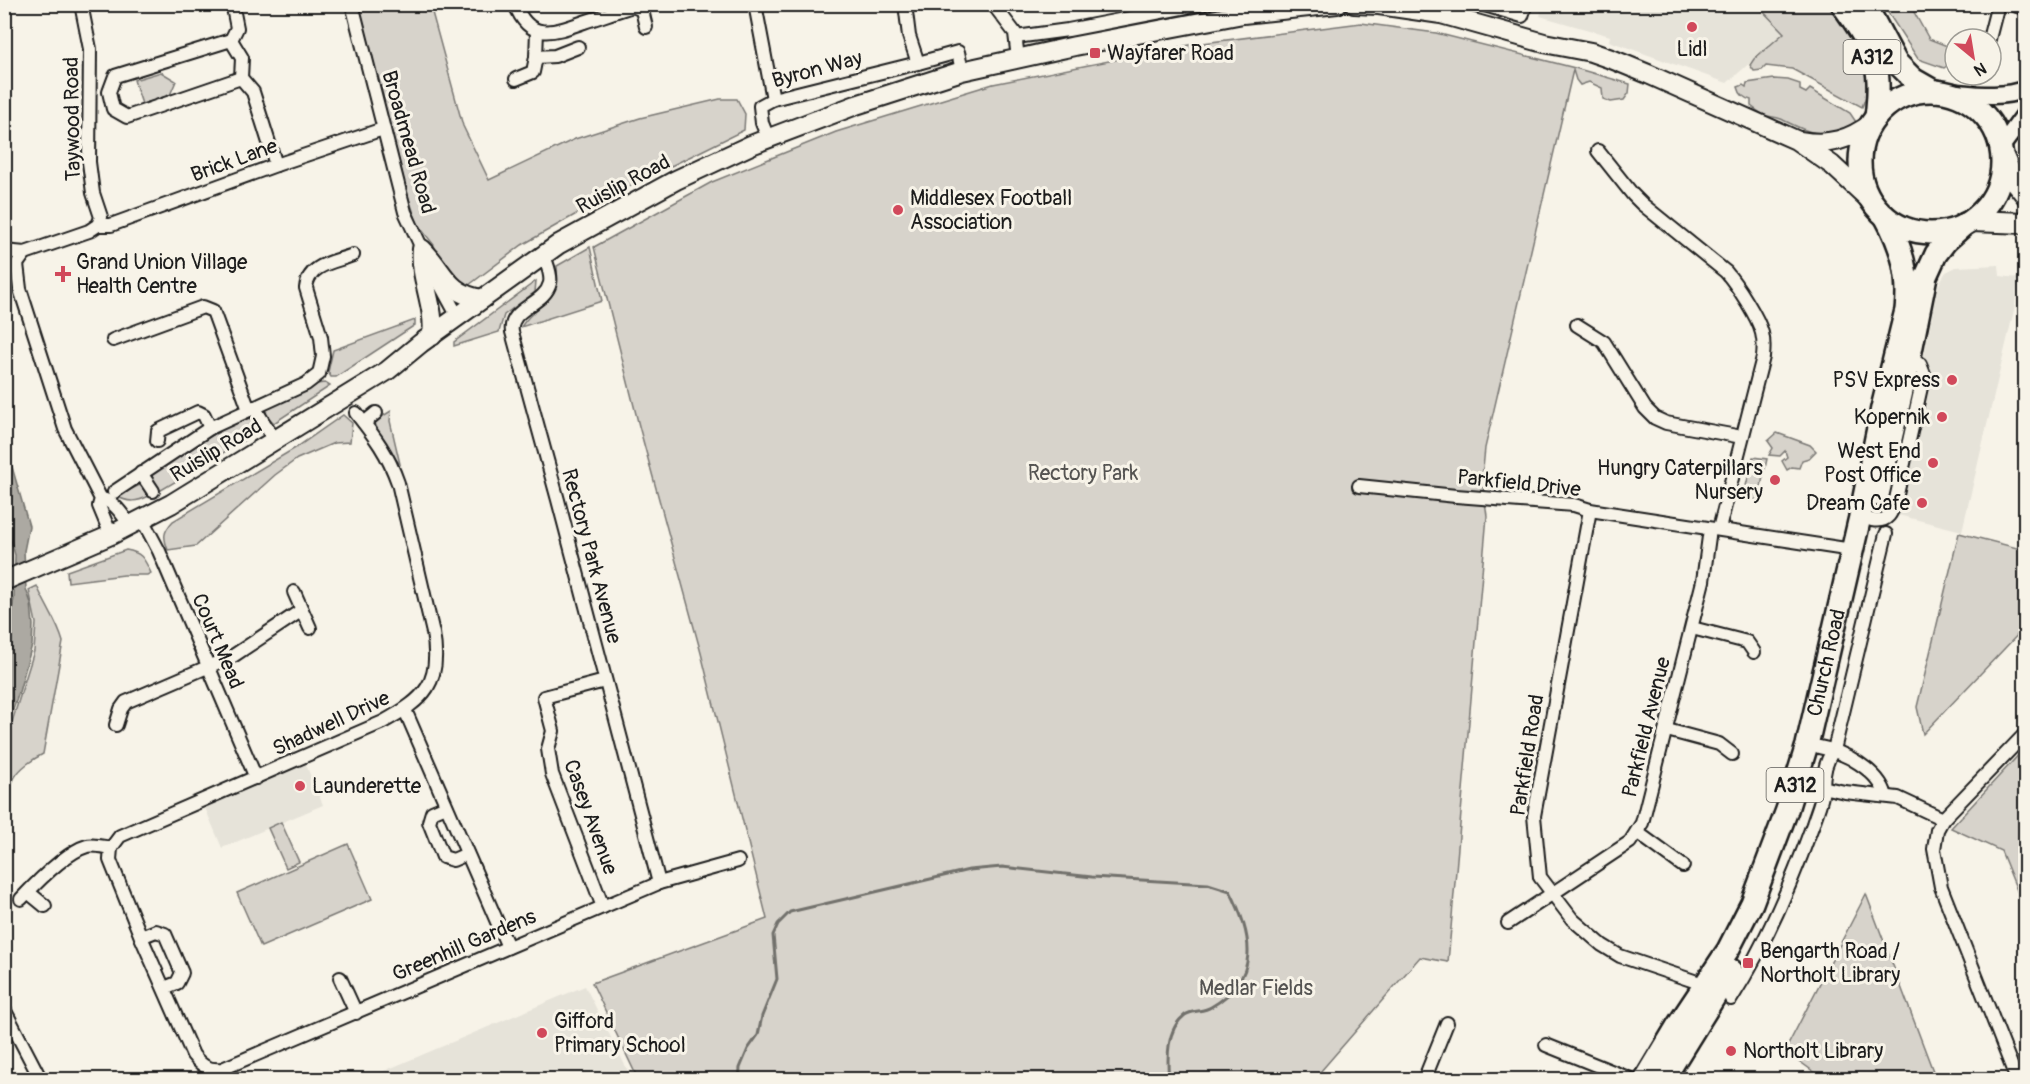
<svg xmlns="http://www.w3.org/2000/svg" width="2030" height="1084" font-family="Pangolin,sans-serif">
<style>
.built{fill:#e6e3d9}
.green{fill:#d7d3cb;stroke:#7a7874;stroke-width:1.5}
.water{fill:#aca9a2;stroke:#72716c;stroke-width:1.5}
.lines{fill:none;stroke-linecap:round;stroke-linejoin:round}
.stream{stroke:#72716c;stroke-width:3}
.minor-casing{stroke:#1c1c1c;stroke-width:16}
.tertiary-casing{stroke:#1c1c1c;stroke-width:21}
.secondary-casing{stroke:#1c1c1c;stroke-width:22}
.primary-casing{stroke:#1c1c1c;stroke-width:24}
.trunk-casing{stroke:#1c1c1c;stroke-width:26}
.minor{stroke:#f7f3e8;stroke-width:12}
.tertiary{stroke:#f7f3e8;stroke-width:16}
.secondary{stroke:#f7f3e8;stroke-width:18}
.primary{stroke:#f7f3e8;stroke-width:20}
.trunk{stroke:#f7f3e8;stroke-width:21}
.poi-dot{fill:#d1495b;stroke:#f7f3e8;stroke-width:2}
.labels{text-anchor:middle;stroke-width:6;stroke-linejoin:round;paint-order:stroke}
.shield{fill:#f7f3e8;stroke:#5e5c59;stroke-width:1.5}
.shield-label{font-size:20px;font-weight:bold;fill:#1c1c1c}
.poi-label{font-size:21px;fill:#1c1c1c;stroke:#f7f3e8;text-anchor:start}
.street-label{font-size:21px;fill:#1c1c1c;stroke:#f7f3e8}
.park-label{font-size:21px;fill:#545351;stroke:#f7f3e8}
</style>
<rect width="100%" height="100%" fill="#f7f3e8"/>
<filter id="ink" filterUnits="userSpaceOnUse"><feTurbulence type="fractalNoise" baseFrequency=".0167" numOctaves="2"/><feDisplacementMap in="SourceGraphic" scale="12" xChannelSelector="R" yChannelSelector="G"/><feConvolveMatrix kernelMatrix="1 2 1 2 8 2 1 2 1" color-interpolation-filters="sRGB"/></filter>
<g filter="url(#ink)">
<g class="built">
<polygon points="1543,5 1757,5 1784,33 1727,83 1609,41 1610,36 1540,16"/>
<polygon points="1999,265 2000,276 2018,278 2015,306 1962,531 1898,515 1931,381 1924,357 1937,289 1941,280 1946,272 1956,267"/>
<polygon points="301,753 323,805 222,848 200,796"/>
<polygon points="585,986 632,1079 365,1079"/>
</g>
<g class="green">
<polygon points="359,5 430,5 463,126 489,180 575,139 640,118 720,99 737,99 745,114 744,130 594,204 522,245 469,285 459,281 440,264 434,245 418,225 408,196"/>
<polygon points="1757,5 1838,5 1861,44 1871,83 1862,107 1792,69 1766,66 1762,70 1754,71 1750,65 1754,59 1784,33"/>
<polygon points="1883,5 1910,5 1929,39 1955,49 1955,60 1944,68 1918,59"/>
<polygon points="1361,23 1436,33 1575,68 1630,84 1629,93 1624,100 1611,102 1603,99 1602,88 1589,82 1580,85 1576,80 1573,70 1485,448 1482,479 1487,516 1448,962 1420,957 1314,1079 638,1079 592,983 767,919 701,653 639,426 594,247 712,182 836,132 993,84 1195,44"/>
<polygon points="161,72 176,81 170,95 142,104 134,80"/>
<path d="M1774,79L1788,80L1800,84V90L1806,93L1810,89L1850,113L1856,122C1824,141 1812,134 1781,119C1776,117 1772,117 1767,116C1761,114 1756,110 1751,106V100C1744,98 1740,95 1738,87L1743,85L1746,87L1747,83Z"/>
<path d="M590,247L602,301L521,327C538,299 560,308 557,266Z"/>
<polygon points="536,281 535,292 504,315 499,332 454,346 454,342"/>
<polygon points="415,320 415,325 336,377 331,377 328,372 333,350"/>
<polygon points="325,383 330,386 274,423 266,415 267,409 270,406 316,384"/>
<path d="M391,411L390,421L400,464C394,459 375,429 375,421Z"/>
<path d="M343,415L352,423L350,442L334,443L297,459L275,475L196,546L168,550C163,537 163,532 173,521L297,447Z"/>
<polygon points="248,418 253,420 258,432 158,492 150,478 153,472 163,464 240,419"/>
<polygon points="1777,433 1810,445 1816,451 1809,458 1802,460 1799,468 1792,467 1787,470 1782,461 1787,457 1785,451 1780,456 1769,455 1773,448 1768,441"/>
<polygon points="1753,457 1767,459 1758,500 1752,499 1754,492 1745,490"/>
<path d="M140,485L145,488L149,496C137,502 128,503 116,496Z"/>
<polygon points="1959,533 2025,550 2025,627 1923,734 1917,707"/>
<path d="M126,550C143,553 144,559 151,573L147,575H124L68,582L67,571Z"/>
<path d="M37,586C45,605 58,623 63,642L43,754C33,759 20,768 15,777C11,784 11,789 5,795V740L12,722L34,651L36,623L29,590Z"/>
<polygon points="2025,748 2025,910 2001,851 1951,828"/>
<polygon points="281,822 299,862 286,868 268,828"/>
<polygon points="348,844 372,899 261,947 237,893"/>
<polygon points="1866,894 1936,1079 1824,1079 1785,1051"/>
</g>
<polygon class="water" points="4,439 29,526 24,551 26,589 31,603 33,625 32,645 19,692 5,733 5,651 14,598 15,555 5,520"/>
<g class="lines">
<path class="stream" d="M739,1080L740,1068L748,1049L758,1035L762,1016L777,979L773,935L778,924L790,912L969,870L1002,867L1092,877L1208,884L1230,891C1253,936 1261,978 1211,1007C1204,1012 1192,1010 1185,1015C1166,1029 1167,1059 1169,1080"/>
<defs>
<g id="minor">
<polyline points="352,4 405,212 425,255"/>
<path d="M515,4C529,42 553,33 584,22C600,17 616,11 633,6L642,10L646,27"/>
<polyline points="755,4 773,99"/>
<polyline points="905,4 909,36 918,63 958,52 962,71"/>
<polyline points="993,4 1015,33 1018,59"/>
<polyline points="1481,4 1522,16 1526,4"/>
<polyline points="2011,4 2026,9"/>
<polyline points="233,8 237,28 231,40 242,58 241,78 253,92 276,165"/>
<polyline points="1016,37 1068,30 1202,4"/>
<polyline points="1989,39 1998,4"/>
<polyline points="231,40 115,76 109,92 113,109 127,117 241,78"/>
<polyline points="536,57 555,56 578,47"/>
<polyline points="516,79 533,72 536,57 537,31"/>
<polyline points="768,138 762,123 760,106 773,99 918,63"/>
<path d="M1598,151L1633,195L1642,204L1726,272C1737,285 1758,317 1762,333C1764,341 1764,348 1763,357L1719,529"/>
<polyline points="98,225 111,225 276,165 383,129"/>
<polyline points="4,251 25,253 89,231 98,225 101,217 93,193 89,162 90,49 81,4"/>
<polyline points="25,253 17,264 20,289 65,429 101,499 99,506 111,535"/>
<path d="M544,255C546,263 552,274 550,283C545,305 508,308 512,332L558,500L659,883"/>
<polyline points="434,273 458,317"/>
<polyline points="1577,325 1604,342 1645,408 1655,418 1666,423 1742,437"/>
<polyline points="113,340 203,307 213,311 249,410"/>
<polyline points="254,407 275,441"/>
<path d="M356,413C375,437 388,454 398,483L433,633C442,683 425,699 383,722L120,836L111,848L110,860L141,937L193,1055C201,1065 208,1071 222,1069L659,883L738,861"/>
<polyline points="364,423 376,413"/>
<polyline points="157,441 158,431 198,412 204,415 210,428"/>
<polyline points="141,473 153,491"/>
<polyline points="1359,486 1456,496 1574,505 1590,510 1852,550"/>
<path d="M114,492L210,428L306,384L319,374L323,356L321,337L306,288C308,264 335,262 353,255"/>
<path d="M101,499C115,501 122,515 130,525"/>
<polyline points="1590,510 1534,816 1540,877 1572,919 1602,945 1620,956 1706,985"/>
<polyline points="142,519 159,551 256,778"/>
<path d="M1872,520C1889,523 1892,512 1896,499L1924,374L1920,364L1909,361"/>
<polyline points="294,592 310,628"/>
<polyline points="1692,628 1747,642 1754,652"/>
<polyline points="405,710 508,947"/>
<polyline points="116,725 121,709 126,702 233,656 302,610"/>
<polyline points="1667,730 1719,744 1732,754"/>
<path d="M1819,747C1843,751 1879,770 1886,796"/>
<polyline points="1808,784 1845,792 1898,798 1943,819"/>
<polyline points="446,806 432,812 429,822 443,857 453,860 467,854"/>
<polyline points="1638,833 1683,866"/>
<polyline points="28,892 45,906"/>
<path d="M21,899C36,883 66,852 87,846C94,844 104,847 111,848"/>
<polyline points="603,907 552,774 548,749 553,731 544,697 605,681"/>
<polyline points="1508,923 1630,842 1642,823 1703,581 1710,529"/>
<polyline points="141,937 156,931 165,934 182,973 177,983 164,988"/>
<polyline points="340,978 356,1013"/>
<path d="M1731,999C1766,944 1791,885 1813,824C1816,814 1823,799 1823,788C1823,775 1825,761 1834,750L1886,534"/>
<polyline points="4,1009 41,1080"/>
<polyline points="1546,1045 1633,1080"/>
<polyline points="1424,1080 1447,1023"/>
<polyline points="2017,1080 1941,887 1934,849 1937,830 1943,819 2026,733"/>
</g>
<g id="tertiary">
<path d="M1947,92C1973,94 2001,99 2026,89"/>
<polyline points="2001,147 2026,113"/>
</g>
<g id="secondary">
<polyline points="1354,4 1379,5 1441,14 1544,43 1591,52 1614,60 1648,74 1796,140 1832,165 1874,204"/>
<path d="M1801,141C1829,146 1849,140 1872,123"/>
<path d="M432,336C436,307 419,278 422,249C444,270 446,294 482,299"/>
<polyline points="4,581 111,535 171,504 387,371 421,343 559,244 676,180 751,145 856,105 962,71 1075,46 1243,14 1337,4"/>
</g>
<g id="primary">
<polyline points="2002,154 2013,179 2026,195"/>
<polyline points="1971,221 2026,223"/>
</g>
<g id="trunk">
<path d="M1842,4C1855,23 1871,44 1876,66C1880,82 1878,101 1876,117"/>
<polyline points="1865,4 1896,62 1913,79 1934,91"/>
<circle cx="1931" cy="162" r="71"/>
<polyline points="1878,495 1909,361 1926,276 1936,254 1946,241 1965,224"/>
<path id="s1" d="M1645,1080L1678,1025L1728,950L1752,903L1787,810L1807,745L1860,517L1882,408L1906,310C1910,275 1902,247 1885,216"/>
<polyline points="1663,1080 1731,970"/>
</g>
</defs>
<use href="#minor" class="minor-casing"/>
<use href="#tertiary" class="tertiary-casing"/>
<use href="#secondary" class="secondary-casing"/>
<use href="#primary" class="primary-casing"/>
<use href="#trunk" class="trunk-casing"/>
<use href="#minor" class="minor"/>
<use href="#tertiary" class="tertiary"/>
<use href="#secondary" class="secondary"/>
<use href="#primary" class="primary"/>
<use href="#trunk" class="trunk"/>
</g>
</g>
<g class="poi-dot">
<circle cx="1692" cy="27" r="6"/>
<rect x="1089" y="47" width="12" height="12" rx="3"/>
<circle cx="898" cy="210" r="6"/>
<path d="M60 265h6v6h6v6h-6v6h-6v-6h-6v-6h6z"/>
<circle cx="1952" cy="380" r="6"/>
<circle cx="1942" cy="417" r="6"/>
<circle cx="1933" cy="463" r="6"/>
<circle cx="1775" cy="480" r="6"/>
<circle cx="1922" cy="503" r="6"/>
<circle cx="300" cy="786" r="6"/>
<rect x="1742" y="957" width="12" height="12" rx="3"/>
<circle cx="542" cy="1033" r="6"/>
<circle cx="1731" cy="1051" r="6"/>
</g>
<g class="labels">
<g class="shield">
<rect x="1843.5" y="40" width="57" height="34" rx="4.5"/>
<rect x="1766.5" y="768" width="57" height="34" rx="4.5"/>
</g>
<g class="shield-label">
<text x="1872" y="64">A312</text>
<text x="1795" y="792">A312</text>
</g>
<g class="poi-label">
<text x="1692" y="56" text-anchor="middle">Lidl</text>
<text x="1107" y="60">Wayfarer Road</text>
<text x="910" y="205">Middlesex Football<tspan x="910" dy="24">Association</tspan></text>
<text x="76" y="269">Grand Union Village<tspan x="76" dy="24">Health Centre</tspan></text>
<text x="1940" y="387" text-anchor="end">PSV Express</text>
<text x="1930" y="424" text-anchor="end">Kopernik</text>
<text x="1921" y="458" text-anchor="end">West End<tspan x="1921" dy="24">Post Office</tspan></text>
<text x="1763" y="475" text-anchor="end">Hungry Caterpillars<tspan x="1763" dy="24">Nursery</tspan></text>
<text x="1910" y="510" text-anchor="end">Dream Cafe</text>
<text x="312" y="793">Launderette</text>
<text x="1760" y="958">Bengarth Road /<tspan x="1760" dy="24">Northolt Library</tspan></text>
<text x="554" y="1028">Gifford<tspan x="554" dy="24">Primary School</tspan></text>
<text x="1743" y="1058">Northolt Library</text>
</g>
<g class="street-label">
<text transform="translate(817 69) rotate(-15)" y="7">Byron Way</text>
<text transform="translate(72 119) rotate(-91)" y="7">Taywood Road</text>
<text transform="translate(409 142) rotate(74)" y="7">Broadmead Road</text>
<text transform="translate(234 160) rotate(-20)" y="7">Brick Lane</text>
<text transform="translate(623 184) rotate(-28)" y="7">Ruislip Road</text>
<text transform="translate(216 450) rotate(-31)" y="7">Ruislip Road</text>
<text transform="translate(1519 483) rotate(6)" y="7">Parkfield Drive</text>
<text transform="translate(592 556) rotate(75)" y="7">Rectory Park Avenue</text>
<text transform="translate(218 641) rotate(67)" y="7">Court Mead</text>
<text dy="7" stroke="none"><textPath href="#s1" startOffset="459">Church Road</textPath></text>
<text transform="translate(331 723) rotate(-25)" y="7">Shadwell Drive</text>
<text transform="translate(1646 727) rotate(-76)" y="7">Parkfield Avenue</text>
<text transform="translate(1527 755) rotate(-81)" y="7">Parkfield Road</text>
<text transform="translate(591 817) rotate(70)" y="7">Casey Avenue</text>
<text transform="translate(464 945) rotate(-23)" y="7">Greenhill Gardens</text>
</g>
<g class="park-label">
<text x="1083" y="480">Rectory Park</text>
<text x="1256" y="995">Medlar Fields</text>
</g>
</g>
<rect width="2030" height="1084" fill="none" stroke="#f7f3e8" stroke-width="24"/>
<rect x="12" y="12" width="2006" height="1060" fill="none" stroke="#1c1c1c" stroke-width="2" filter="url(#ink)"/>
<g transform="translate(1973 57) rotate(150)"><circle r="28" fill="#f7f3e8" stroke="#9f9d96" stroke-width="1.5"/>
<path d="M0-4.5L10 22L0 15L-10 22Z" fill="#d1495b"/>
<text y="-9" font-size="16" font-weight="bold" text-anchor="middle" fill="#1c1c1c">N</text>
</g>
</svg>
